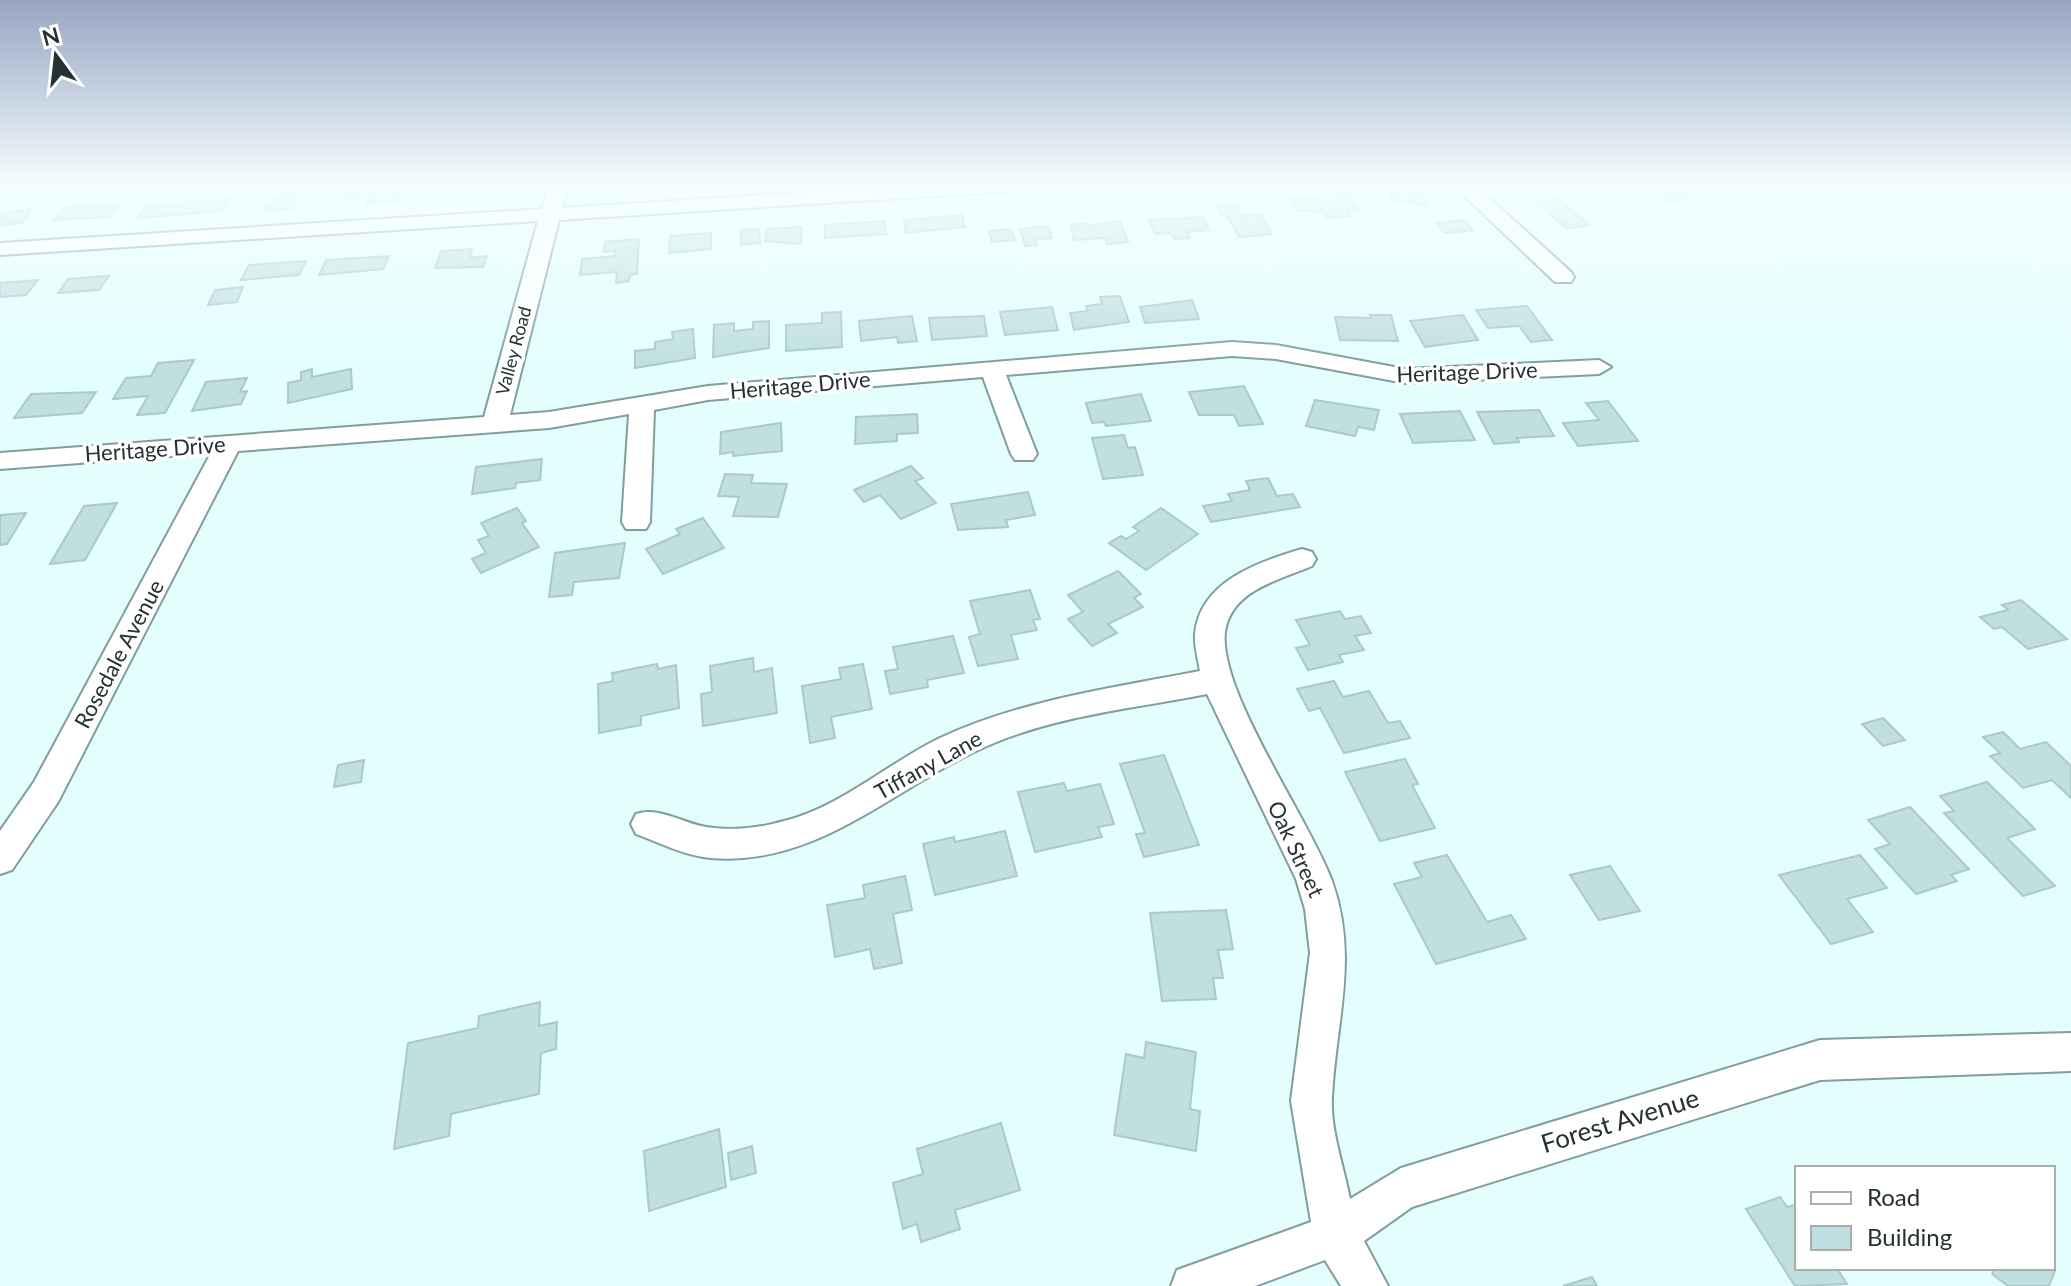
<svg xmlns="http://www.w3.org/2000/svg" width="2071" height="1286" font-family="Lato,sans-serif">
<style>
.building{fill:#c0dfe0;stroke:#aac9c9;stroke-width:2}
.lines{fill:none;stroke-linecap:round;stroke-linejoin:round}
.minor-casing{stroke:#819e9e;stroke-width:4}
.minor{fill:#fff;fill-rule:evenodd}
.labels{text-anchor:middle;stroke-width:7;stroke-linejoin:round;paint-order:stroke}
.far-street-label{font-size:18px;fill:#253132;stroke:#fff}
.street-label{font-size:22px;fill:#253132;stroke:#fff}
.near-street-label{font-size:26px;fill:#253132;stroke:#fff}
</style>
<rect width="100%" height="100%" fill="#e4fefe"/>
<g class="building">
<polygon points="384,185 408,185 402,200 366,203 372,190 382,189"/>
<polygon points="475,185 501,185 498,194 471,196"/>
<polygon points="1645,185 1720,185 1729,191 1667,202"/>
<polygon points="368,186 365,197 343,200 346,189"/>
<polygon points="1395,186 1429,196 1426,206 1390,200"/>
<polygon points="304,191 292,209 263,210 271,198 279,198 283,192"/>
<polygon points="1348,194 1359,210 1347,211 1350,216 1327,218 1324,212 1296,210 1289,198"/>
<polygon points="1558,198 1589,225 1567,229 1536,202"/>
<polygon points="229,199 222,211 138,218 146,206"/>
<polygon points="119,204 109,217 54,220 65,207"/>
<polygon points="1236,205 1242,216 1261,214 1272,234 1239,237 1227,216 1222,216 1217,206"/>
<polygon points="32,209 22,223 0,226 0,213"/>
<polygon points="962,215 965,227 906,233 904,220"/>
<polygon points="1203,217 1209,230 1187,232 1190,238 1174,239 1171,233 1155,234 1149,220"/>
<polygon points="1465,220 1473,231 1444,233 1436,223"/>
<polygon points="885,221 886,234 825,238 825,225"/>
<polygon points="1120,221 1128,242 1107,244 1105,238 1074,240 1070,225 1086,223 1087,226"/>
<polygon points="1048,226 1052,238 1035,239 1037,245 1025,246 1020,229"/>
<polygon points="802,227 801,244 765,241 766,229"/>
<polygon points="759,229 760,243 741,245 741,230"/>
<polygon points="1011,229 1015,240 992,242 989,231"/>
<polygon points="711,233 711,249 669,253 670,236"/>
<polygon points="639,239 637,274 630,275 629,281 616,283 617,272 580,275 582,259 614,256 615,251 604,252 605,242"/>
<polygon points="472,249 469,258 487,256 483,267 435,268 441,251"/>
<polygon points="389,256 383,269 319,275 326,260"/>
<polygon points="306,261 299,275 241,280 249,265"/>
<polygon points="109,276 99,290 58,293 68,279"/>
<polygon points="38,280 26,295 0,297 0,283"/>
<polygon points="243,287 237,302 208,305 215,290"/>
<polygon points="1120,296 1129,322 1074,330 1070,313 1088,311 1086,306 1102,304 1100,297"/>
<polygon points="1192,300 1199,319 1145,323 1140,307"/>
<polygon points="1527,306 1552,340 1531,342 1519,326 1488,328 1476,310"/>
<polygon points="1052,307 1058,330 1005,335 1000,312"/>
<polygon points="841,312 842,347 786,351 786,325 822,323 822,313"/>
<polygon points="1370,315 1391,315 1398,341 1340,340 1335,317 1371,318"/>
<polygon points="1463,315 1478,340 1425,347 1410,321"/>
<polygon points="912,316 917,341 898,343 897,337 861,341 859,321"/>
<polygon points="984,316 987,336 932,340 929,318"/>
<polygon points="769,321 769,348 713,357 714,325 734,323 734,331 753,329 753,322"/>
<polygon points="693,329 695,358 635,368 635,351 655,349 655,342 673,339 672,332"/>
<polygon points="194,360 165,413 137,415 148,396 113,399 126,378 151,376 158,363"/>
<polygon points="312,369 312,377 351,369 352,389 288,403 288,383 301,380 301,372"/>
<polygon points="247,378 240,392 247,391 241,404 192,411 206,382"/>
<polygon points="1244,386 1263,424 1239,426 1234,415 1199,415 1189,392"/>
<polygon points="96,392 82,413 14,418 31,394"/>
<polygon points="1141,394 1151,421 1106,426 1104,422 1092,423 1086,403"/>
<polygon points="1315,400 1379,410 1374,430 1358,427 1355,436 1306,426"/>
<polygon points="1608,401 1638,441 1578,446 1563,423 1599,420 1586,403"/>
<polygon points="1539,410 1554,436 1517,438 1519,442 1494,444 1477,412"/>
<polygon points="1460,411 1475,440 1413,443 1400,414"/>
<polygon points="917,414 918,433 897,434 897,441 855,444 856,417"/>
<polygon points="781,423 782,451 733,456 733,452 720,454 721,432"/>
<polygon points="1124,435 1128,448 1135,447 1143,475 1103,479 1092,438"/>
<polygon points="542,459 540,480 516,483 515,488 472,494 476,467"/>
<polygon points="911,466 923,478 915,481 936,503 901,519 880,495 864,502 854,490"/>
<polygon points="725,474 753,475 751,483 787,484 778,517 733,516 739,497 718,496"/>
<polygon points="1268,478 1277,496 1293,494 1300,507 1211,522 1203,506 1232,501 1228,494 1250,490 1246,481"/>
<polygon points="1028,492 1035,515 1006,520 1008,527 958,530 951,504"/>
<polygon points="117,503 85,560 50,564 84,506"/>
<polygon points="517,508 526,521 522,523 539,547 481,573 472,559 486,553 478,540 489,536 481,523"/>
<polygon points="1161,508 1198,534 1146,570 1109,543 1121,536 1126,539 1139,531 1133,527"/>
<polygon points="26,513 7,544 0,545 0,515"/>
<polygon points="703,518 724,548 663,574 646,549 680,534 676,529"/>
<polygon points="625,543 619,578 574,582 572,595 549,597 555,553"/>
<polygon points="1118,571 1141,594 1134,598 1143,607 1108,624 1117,633 1092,646 1068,619 1083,612 1068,595"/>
<polygon points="1030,590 1040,619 1033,620 1037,630 1011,635 1018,659 978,666 969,637 980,634 970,601"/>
<polygon points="2021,600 2067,639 2028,649 2002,627 1994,629 1980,617 2008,610 2002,605"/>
<polygon points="1340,611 1345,619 1361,616 1371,633 1355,636 1364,650 1339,655 1343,662 1308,670 1296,648 1310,645 1296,620"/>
<polygon points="953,636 964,673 927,680 928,687 890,694 885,671 898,669 893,647"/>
<polygon points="753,658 754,672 772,668 777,713 703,726 701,694 712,692 710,666"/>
<polygon points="657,664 658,669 676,665 679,708 641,716 641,725 599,733 598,684 613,681 612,673"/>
<polygon points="863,664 872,709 831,717 835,738 810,743 802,686 841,679 839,668"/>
<polygon points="1334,681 1343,697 1369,691 1388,723 1400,721 1410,738 1344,753 1320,708 1309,711 1297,689"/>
<polygon points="1883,718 1905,740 1883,746 1862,724"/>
<polygon points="2003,732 2020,749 2046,742 2071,766 2071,798 2052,780 2023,788 1990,756 2000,753 1983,737"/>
<polygon points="1164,755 1199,845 1144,857 1136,834 1145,833 1120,764"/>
<polygon points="1405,759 1418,784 1412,785 1435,828 1380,841 1345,772"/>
<polygon points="364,760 361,782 334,787 338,765"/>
<polygon points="1987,782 2035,829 2007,838 2055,886 2023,896 1944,813 1954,811 1940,796"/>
<polygon points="1064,783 1067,791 1100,784 1114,824 1098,827 1102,837 1035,852 1018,792"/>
<polygon points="1910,807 1969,869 1951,875 1957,881 1916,894 1875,849 1890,844 1868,820"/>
<polygon points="1005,831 1017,876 935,895 923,844 954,837 955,842"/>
<polygon points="1447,855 1487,922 1511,915 1526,939 1436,964 1394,884 1422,877 1414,863"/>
<polygon points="1860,855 1887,888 1847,899 1873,932 1831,944 1779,875"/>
<polygon points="1610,866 1640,911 1599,920 1570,875"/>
<polygon points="905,876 912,910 893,914 902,963 874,969 870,949 835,957 827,905 865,898 863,885"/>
<polygon points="1226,910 1233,949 1218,950 1223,978 1213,978 1216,999 1162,1001 1150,913"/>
<polygon points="540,1002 539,1026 557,1022 556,1049 541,1053 539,1094 451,1114 449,1136 394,1149 408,1043 478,1028 479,1016"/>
<polygon points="1146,1042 1196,1052 1190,1109 1200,1111 1196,1151 1114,1135 1126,1054 1144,1058"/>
<polygon points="1001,1123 1020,1190 955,1210 960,1229 921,1242 917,1224 903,1229 893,1183 923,1174 917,1149"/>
<polygon points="719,1129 726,1187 649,1211 644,1151"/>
<polygon points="752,1146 756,1173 731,1180 728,1153"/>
<polygon points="1780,1197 1787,1207 1797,1204 1797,1268 1837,1268 1847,1284 1795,1286 1746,1209"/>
<polygon points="1995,1268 2052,1268 2055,1271 2049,1286 2008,1286 1992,1274"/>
<polygon points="1592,1277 1597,1286 1563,1286"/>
</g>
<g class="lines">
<defs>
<g id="minor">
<polygon points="548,185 568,185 562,208 919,185 1026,185 1016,191 559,220 510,415 549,412 708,386 1232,342 1276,345 1405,369 1599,360 1611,367 1599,374 1405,383 1276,359 1232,356 1006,375 1037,454 1033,460 1015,460 1011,454 983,377 708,400 654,410 650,522 646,529 626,529 622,522 629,414 549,428 238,451 58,802 12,870 0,874 0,831 34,782 211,453 0,469 0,453 484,417 538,221 0,255 0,243 542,209"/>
<polygon points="1453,185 1475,185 1571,272 1574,277 1571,282 1555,282"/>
<path d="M1302,549L1312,552L1316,559L1312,566C1279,580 1231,590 1225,632C1218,691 1309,819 1332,881C1359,957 1336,1020 1332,1097C1330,1129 1344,1167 1350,1199L1401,1168L1820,1040L2071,1033V1071L1820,1080L1412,1207L1364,1241L1388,1286H1341L1325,1260L1255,1286H1171L1177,1270L1311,1222L1291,1101L1310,953L1305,909L1296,879L1207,694C1137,708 1061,715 994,743C899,782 822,867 711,858C686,856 660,843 636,834L631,824L636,814C658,806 683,823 706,827C731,831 760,828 784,821C841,807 888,763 940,738C1022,700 1112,688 1200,671C1198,659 1194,645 1195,634C1200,581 1259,562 1302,549Z"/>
</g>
</defs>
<use href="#minor" class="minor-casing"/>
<use href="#minor" class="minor"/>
</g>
<linearGradient id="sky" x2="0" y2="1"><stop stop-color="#99a4c2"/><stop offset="0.51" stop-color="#f3ffff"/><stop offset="1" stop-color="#f3ffff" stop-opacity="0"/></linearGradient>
<rect width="2071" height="365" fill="url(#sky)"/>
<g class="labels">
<g class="far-street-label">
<text transform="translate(514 351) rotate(-75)" y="6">Valley Road</text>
</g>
<g class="street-label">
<text transform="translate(1467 372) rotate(-2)" y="8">Heritage Drive</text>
<text transform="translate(800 385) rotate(-5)" y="8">Heritage Drive</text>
<text transform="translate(155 449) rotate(-4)" y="8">Heritage Drive</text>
<text transform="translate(119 654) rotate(-62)" y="8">Rosedale Avenue</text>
<text transform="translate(928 765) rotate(-29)" y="8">Tiffany Lane</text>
<text transform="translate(1296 849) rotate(65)" y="8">Oak Street</text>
</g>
<g class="near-street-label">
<text transform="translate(1620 1121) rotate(-17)" y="9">Forest Avenue</text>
</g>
</g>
<rect x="1795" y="1166" width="260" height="104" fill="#ffffff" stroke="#a8adad" stroke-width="2"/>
<rect x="1811" y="1192" width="40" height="12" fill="#ffffff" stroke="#a8adad" stroke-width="2"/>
<text x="1867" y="1206" font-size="24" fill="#253132">Road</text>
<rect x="1811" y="1226" width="40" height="24" fill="#c0dfe0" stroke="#a8adad" stroke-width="2"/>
<text x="1867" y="1246" font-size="24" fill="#253132">Building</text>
<g transform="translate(56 56) rotate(345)" stroke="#ffffff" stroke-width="6" paint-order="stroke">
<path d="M0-6L14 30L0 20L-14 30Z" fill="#253132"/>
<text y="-12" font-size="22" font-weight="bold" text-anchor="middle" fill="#253132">N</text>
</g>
</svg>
